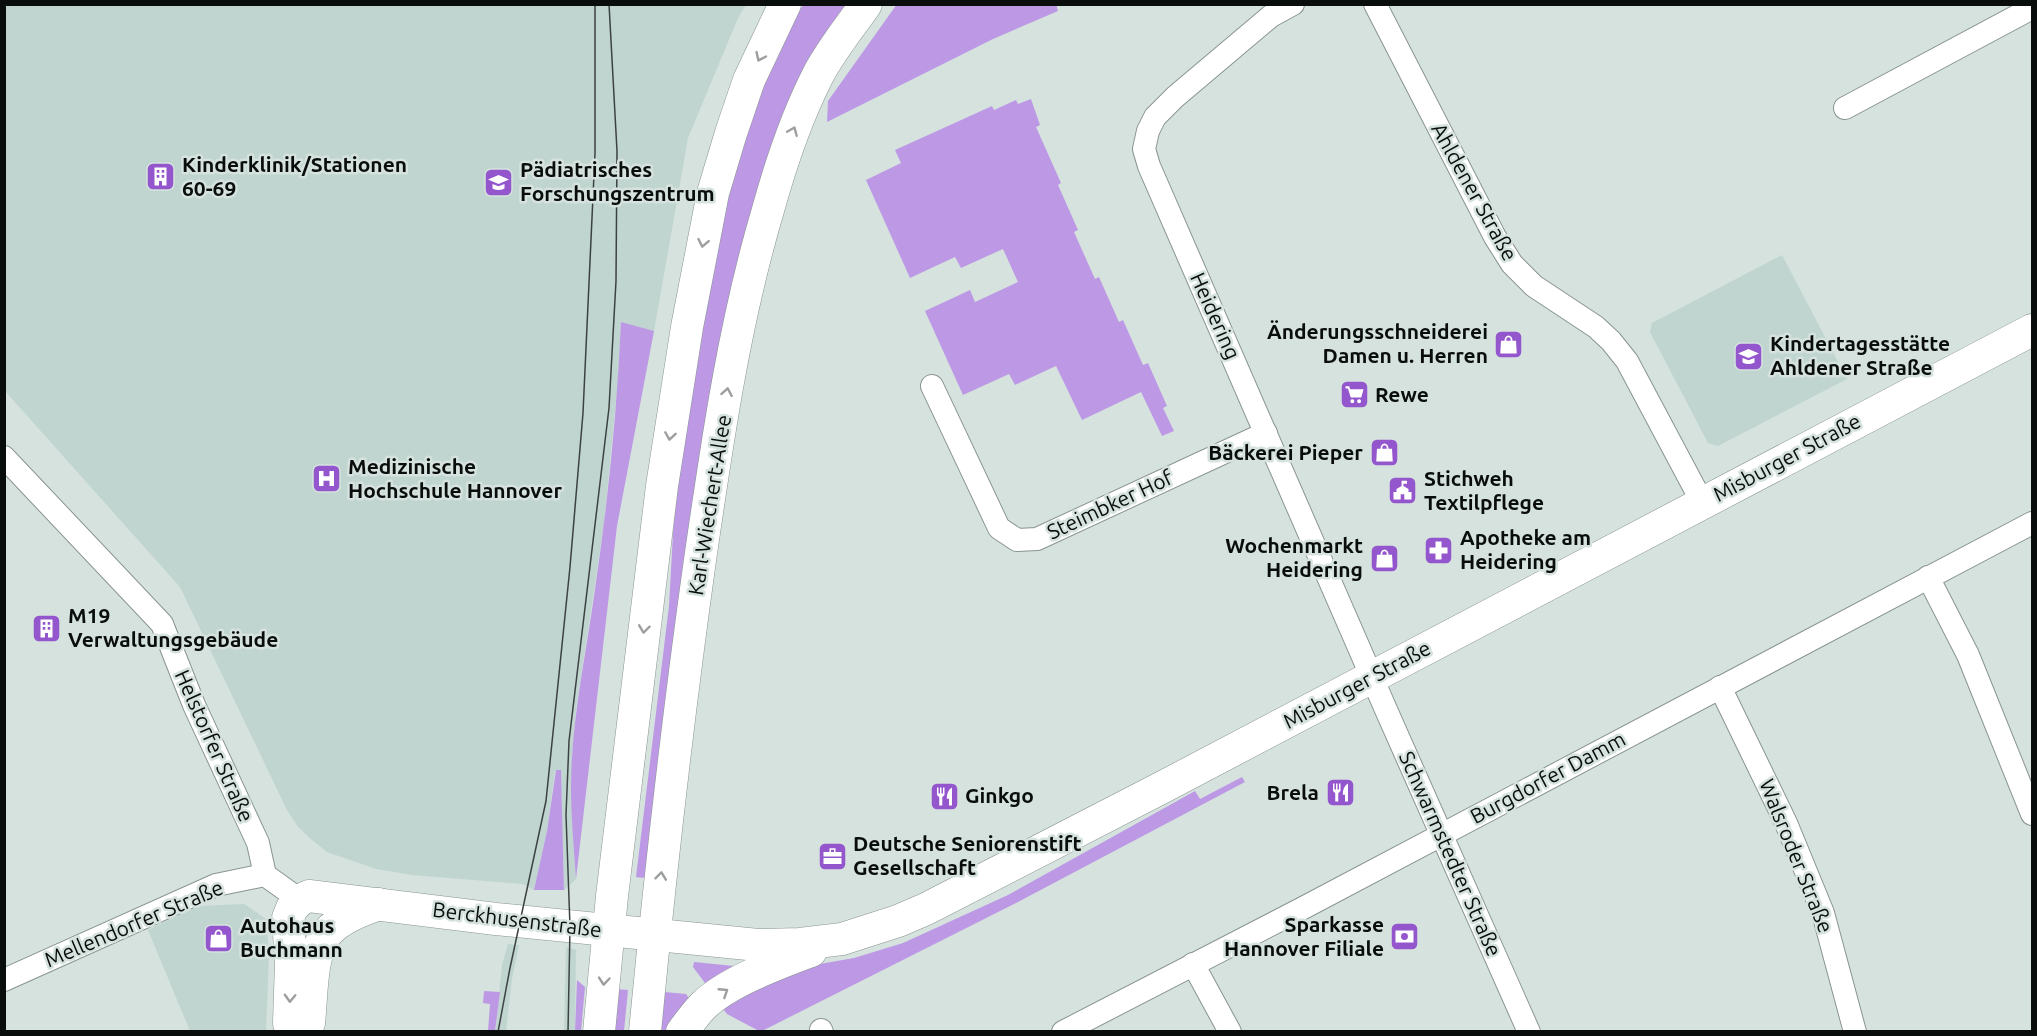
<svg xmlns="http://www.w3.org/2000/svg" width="2037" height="1036" font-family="Ubuntu,sans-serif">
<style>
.built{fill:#c0d5d0}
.green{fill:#bd99e5}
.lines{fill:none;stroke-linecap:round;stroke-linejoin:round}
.street-casing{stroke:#899491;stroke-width:24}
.secondary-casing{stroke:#899491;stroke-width:33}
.street{stroke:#fff;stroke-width:22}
.secondary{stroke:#fff;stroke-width:32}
.tram{stroke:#3c4241;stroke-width:1.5}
.oneway{stroke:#9d9e9e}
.labels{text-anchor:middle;stroke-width:5;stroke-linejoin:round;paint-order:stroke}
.poi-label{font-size:21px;font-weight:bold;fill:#090d0c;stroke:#d5e2de;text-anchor:start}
.street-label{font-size:21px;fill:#090d0c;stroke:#d5e2de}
</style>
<rect width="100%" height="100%" fill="#d5e2de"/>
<g class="built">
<polygon points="4,5 746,5 738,18 688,138 654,331 621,323 618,380 604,524 576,710 573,748 571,788 576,879 564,890 561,771 555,771 547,831 534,890 523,884 412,875 376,869 327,852 311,839 298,827 287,810 180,587 5,391"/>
<polygon points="1782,255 1847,379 1718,446 1708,443 1650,332 1652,323"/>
<polygon points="244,904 266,919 269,954 266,1031 190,1031 148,930 198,906"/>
<polygon points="508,944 519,945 512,979 506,1031 495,1032 502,965"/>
<polygon points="566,947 576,950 575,1031 564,1032"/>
</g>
<g class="green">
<polygon points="897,4 1056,4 1058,11 993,39 827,122 828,101"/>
<polygon points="803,5 845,5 829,28 792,95 652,879 636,877 669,606 675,497 716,250 741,146 764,81 786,34"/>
<polygon points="1031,99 1040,125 1036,127 1061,183 1058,185 1078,230 1074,232 1095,279 1099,277 1119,322 1123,320 1143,365 1148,363 1167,406 1163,408 1174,431 1162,436 1141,392 1082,420 1056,366 1015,385 1009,374 963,395 925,311 970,290 975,302 1018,282 1003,249 961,268 955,257 910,278 866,180 901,163 895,150 992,106 994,110 1016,100 1018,104"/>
<path d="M621,322L654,331L617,526L576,879C574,848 571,818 571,788C571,721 586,655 595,589C608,501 617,412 621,322Z"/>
<polygon points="556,770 561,770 564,890 534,890 547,831"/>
<polygon points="1242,777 1245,782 1014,904 762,1031 759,1031 727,1014 719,1004 797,968 854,958 903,943 1008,895 1195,791 1200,799"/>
<polygon points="694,962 744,967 711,991 693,967"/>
<polygon points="577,980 585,987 581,1031 575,1031"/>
<polygon points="615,989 628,990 624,1031 611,1032"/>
<polygon points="484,991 500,992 495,1031 488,1031 490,1004 483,1003"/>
<polygon points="664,992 686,994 694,1006 673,1031 660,1032"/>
</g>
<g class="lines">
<defs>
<g id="street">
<polyline points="1293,4 1271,16 1175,97 1155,117 1148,131 1144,149 1149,166 1387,712 1529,1032"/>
<polyline points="1375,4 1495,237 1512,264 1534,286 1596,327 1611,341 1627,361 1702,502"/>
<polyline points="1845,108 2032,8"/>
<polyline points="932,386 999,528 1017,540 1037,539 1266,433"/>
<polyline points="4,457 162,624 194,705 258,843 265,875 300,900"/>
<polyline points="1928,577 1968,655 2032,814"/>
<polyline points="1720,687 1786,823 1823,913 1855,1032"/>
<polyline points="1193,964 1230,1032"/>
<polyline points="4,980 216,885 265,875"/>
<polyline points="821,1030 822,1032"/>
<polyline points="1063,1032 1305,907 2032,523"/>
</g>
<g id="secondary">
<polyline points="292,1032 289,1023 291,963 288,918 292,908 300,900 309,896 496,919 758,945 800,944 842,939 898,921 926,909 1161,788 2032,330"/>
<path d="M305,1032L309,1023C312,999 310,953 327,933C340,918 360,911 379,904"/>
<polyline points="599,1032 612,896 662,486 687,327 713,193 731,133 749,80 785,4"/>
<path d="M645,1032C660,874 678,717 700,560C717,443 734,324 768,210C781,163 796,118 818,75C831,50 850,27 866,4"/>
<path d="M682,1032C689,1023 695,1014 703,1006C727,982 779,963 811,951"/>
</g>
</defs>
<use href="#street" class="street-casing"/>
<use href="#secondary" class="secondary-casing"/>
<use href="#street" class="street"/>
<use href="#secondary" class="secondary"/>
<g class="tram">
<polyline points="498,1032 510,968 546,801 570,567 583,413 595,153 595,4"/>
<polyline points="568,1032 570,927 566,815 569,741 609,408 616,281 617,151 609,4"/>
</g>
</g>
<defs><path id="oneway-chevron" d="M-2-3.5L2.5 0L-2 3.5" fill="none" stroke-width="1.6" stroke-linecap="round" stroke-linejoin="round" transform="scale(1.5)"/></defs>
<g class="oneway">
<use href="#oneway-chevron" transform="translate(760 57) rotate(115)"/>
<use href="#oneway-chevron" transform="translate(793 131) rotate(-67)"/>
<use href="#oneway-chevron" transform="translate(703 243) rotate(101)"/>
<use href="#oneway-chevron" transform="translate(727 392) rotate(-80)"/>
<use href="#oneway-chevron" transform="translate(670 436) rotate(99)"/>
<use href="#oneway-chevron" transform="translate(644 629) rotate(97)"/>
<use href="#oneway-chevron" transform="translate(661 876) rotate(-83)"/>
<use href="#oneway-chevron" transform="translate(604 981) rotate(95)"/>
<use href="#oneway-chevron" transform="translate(724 992) rotate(-33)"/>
<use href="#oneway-chevron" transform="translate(290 998) rotate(92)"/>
</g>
<defs>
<symbol id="building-square" viewBox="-11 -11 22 22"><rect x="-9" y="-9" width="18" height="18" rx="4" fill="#9456cd" stroke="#d5e2de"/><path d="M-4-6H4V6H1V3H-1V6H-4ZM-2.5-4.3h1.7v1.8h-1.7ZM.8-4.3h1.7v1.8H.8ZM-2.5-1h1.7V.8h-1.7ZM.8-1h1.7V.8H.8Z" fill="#fff"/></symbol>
<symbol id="university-square" viewBox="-11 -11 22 22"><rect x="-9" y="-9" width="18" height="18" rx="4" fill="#9456cd" stroke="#d5e2de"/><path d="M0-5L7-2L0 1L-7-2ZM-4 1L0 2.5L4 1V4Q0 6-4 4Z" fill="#fff"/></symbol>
<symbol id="shop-square" viewBox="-11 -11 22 22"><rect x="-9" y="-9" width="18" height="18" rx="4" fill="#9456cd" stroke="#d5e2de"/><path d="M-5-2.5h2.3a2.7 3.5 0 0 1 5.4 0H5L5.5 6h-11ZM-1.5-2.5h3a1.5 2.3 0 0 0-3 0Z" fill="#fff"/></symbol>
<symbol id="school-square" viewBox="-11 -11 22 22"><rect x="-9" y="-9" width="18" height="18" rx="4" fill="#9456cd" stroke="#d5e2de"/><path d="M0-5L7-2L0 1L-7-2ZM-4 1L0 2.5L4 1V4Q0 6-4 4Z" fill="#fff"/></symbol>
<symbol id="supermarket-square" viewBox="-11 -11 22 22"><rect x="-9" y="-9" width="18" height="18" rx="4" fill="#9456cd" stroke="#d5e2de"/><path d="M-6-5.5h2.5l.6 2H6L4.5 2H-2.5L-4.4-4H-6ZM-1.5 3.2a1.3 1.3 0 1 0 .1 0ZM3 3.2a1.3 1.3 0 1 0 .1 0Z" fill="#fff"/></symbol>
<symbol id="hospital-square" viewBox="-11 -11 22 22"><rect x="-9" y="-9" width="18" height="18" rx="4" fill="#9456cd" stroke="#d5e2de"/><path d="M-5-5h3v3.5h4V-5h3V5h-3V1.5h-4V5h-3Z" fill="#fff"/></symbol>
<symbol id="civic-square" viewBox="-11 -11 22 22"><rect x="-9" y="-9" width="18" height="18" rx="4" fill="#9456cd" stroke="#d5e2de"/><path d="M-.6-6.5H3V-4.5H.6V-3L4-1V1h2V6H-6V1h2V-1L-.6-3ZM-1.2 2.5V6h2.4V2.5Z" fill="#fff"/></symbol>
<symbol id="pharmacy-square" viewBox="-11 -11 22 22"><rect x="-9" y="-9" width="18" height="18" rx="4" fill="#9456cd" stroke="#d5e2de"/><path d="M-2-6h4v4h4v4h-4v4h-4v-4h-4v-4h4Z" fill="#fff"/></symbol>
<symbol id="restaurant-square" viewBox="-11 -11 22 22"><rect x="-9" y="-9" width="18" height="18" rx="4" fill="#9456cd" stroke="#d5e2de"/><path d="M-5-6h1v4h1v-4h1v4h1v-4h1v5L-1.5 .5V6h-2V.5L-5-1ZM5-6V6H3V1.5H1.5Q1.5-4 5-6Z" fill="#fff"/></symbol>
<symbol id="office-square" viewBox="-11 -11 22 22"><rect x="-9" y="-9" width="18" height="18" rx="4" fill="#9456cd" stroke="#d5e2de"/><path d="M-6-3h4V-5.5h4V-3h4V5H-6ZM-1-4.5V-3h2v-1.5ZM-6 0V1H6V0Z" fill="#fff"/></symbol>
<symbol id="bank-square" viewBox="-11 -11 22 22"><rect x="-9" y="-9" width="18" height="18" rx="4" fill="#9456cd" stroke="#d5e2de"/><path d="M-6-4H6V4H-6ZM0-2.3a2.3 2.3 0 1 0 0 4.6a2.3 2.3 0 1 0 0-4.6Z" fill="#fff"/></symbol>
</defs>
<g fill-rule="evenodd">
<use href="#building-square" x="144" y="160" width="33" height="33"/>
<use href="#university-square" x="482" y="166" width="33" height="33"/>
<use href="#shop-square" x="1492" y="328" width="33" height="33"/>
<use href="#school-square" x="1732" y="340" width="33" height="33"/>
<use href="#supermarket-square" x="1338" y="378" width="33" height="33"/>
<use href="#shop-square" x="1368" y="436" width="33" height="33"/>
<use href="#hospital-square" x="310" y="462" width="33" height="33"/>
<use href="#civic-square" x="1386" y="474" width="33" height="33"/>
<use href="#pharmacy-square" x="1422" y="534" width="33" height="33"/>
<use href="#shop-square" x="1368" y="542" width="33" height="33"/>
<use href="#building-square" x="30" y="612" width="33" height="33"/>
<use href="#restaurant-square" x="1324" y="776" width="33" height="33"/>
<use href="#restaurant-square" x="928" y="780" width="33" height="33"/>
<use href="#office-square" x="816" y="840" width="33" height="33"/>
<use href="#bank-square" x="1388" y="920" width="33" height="33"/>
<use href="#shop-square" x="202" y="922" width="33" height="33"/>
</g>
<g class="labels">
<g class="poi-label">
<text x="182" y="172">Kinderklinik/Stationen<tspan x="182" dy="24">60-69</tspan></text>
<text x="520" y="177">Pädiatrisches<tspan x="520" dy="24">Forschungszentrum</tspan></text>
<text x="1488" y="339" text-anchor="end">Änderungsschneiderei<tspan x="1488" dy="24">Damen u. Herren</tspan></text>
<text x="1770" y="351">Kindertagesstätte<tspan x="1770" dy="24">Ahldener Straße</tspan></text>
<text x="1375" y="402">Rewe</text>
<text x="1363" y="460" text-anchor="end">Bäckerei Pieper</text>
<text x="348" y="474">Medizinische<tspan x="348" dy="24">Hochschule Hannover</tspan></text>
<text x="1424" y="486">Stichweh<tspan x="1424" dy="24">Textilpflege</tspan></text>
<text x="1460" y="545">Apotheke am<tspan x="1460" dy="24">Heidering</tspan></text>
<text x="1363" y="553" text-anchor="end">Wochenmarkt<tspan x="1363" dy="24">Heidering</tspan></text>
<text x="68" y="623">M19<tspan x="68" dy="24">Verwaltungsgebäude</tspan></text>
<text x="1319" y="800" text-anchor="end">Brela</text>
<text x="965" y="803">Ginkgo</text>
<text x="853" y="851">Deutsche Seniorenstift<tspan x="853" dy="24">Gesellschaft</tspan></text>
<text x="1384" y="932" text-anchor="end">Sparkasse<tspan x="1384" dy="24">Hannover Filiale</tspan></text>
<text x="240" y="933">Autohaus<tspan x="240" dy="24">Buchmann</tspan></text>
</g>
<g class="street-label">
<text transform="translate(1474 192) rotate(61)" y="7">Ahldener Straße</text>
<text transform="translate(1215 316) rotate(66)" y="7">Heidering</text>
<text transform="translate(1787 458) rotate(-28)" y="7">Misburger Straße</text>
<text transform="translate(710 505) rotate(-81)" y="7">Karl-Wiechert-Allee</text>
<text transform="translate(1110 505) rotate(-25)" y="7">Steimbker Hof</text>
<text transform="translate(1357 685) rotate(-28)" y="7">Misburger Straße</text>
<text transform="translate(214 746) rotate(66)" y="7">Helstorfer Straße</text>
<text transform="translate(1548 778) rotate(-28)" y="7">Burgdorfer Damm</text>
<text transform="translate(1450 854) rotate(66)" y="7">Schwarmstedter Straße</text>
<text transform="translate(1796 856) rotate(68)" y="7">Walsroder Straße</text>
<text transform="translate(517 920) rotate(7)" y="7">Berckhusenstraße</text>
<text transform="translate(134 924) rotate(-23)" y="7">Mellendorfer Straße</text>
</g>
</g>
<rect width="2037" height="1036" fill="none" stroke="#090d0c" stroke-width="12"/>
</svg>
